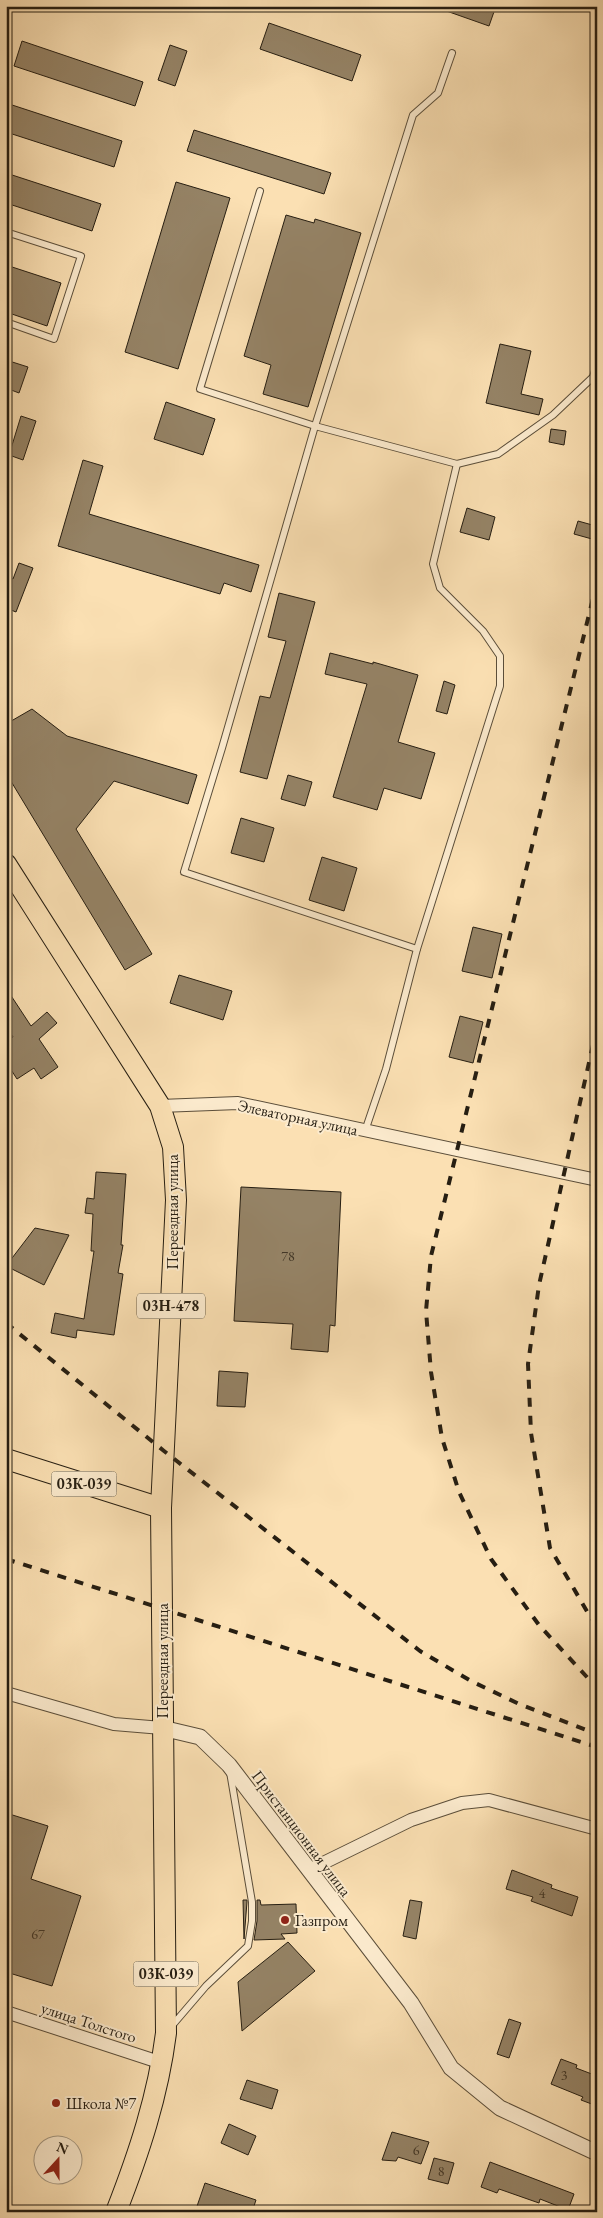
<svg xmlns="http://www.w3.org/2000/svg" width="603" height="2218" font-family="'EB Garamond',serif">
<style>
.building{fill:#958366;stroke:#261e12}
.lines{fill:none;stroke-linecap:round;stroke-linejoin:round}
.service-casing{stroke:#5b4e3a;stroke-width:8}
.minor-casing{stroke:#5b4e3a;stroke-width:14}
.tertiary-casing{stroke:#5b4e3a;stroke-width:17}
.primary-casing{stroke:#261e12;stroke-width:22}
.service{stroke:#fcebce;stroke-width:6}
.minor{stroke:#fcebce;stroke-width:12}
.tertiary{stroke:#fcebce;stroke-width:15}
.primary{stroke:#fbe0b3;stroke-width:20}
.rail{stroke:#261e12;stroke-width:4;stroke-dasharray:9 9;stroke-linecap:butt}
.poi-dot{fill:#8f2418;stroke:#fcebce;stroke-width:2}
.labels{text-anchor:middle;stroke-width:4;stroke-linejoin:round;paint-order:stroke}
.number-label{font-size:14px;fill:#423727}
.shield{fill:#fcebce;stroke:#665c4a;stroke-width:1}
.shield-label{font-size:15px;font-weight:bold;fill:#261e12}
.street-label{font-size:16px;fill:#261e12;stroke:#fcebce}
.poi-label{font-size:16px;fill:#261e12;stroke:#fcebce;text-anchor:start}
</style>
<rect width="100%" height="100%" fill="#fbe0b3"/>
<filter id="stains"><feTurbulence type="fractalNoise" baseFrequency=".004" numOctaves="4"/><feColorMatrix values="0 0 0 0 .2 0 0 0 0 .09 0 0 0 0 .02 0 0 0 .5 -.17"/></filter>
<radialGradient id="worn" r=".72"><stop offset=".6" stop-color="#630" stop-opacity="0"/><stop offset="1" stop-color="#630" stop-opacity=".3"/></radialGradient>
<g class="building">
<polygon points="439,6 496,6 489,26 438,8"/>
<polygon points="269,23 361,55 352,81 260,49"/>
<polygon points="22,41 143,82 135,106 14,66"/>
<polygon points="170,45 187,51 175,86 158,80"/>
<polygon points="6,103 122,141 114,167 6,132"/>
<polygon points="194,130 331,173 324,194 187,151"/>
<polygon points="6,173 101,204 92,231 6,203"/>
<polygon points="176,182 230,198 178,369 125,352"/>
<polygon points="286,215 314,223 315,219 361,233 308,407 263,394 271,365 244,356"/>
<polygon points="6,265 61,283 47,326 6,312"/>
<polygon points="500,344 531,351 521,394 543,399 539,415 486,403"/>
<polygon points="6,360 28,367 19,393 6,388"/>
<polygon points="166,402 215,419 203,455 154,439"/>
<polygon points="21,416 36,421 23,460 9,455"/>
<polygon points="551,429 566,431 564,445 549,442"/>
<polygon points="83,460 103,466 89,514 259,565 251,592 224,583 220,594 58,546"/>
<polygon points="467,508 495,517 489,540 460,532"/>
<polygon points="578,521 596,526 592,539 574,534"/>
<polygon points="19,563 33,568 16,612 6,608 6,577 13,579"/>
<polygon points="279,593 315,602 267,779 240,772 260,696 270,698 286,641 268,637"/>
<polygon points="330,653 373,664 373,662 418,675 398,742 435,753 421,799 384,788 377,810 333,797 367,684 325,674"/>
<polygon points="444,681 455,685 447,714 436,711"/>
<polygon points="32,709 67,736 197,775 188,804 114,781 76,829 152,954 125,970 6,773 6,724"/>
<polygon points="288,775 312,782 305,806 281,799"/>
<polygon points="241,818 274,828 264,862 231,853"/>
<polygon points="322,857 357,868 344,911 309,900"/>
<polygon points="473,927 502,934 492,978 462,971"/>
<polygon points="179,975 232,991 223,1020 170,1003"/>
<polygon points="6,988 31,1026 47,1012 57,1023 39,1039 58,1067 41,1079 34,1068 17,1079 6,1062 6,1042 13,1037 6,1026"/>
<polygon points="460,1016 483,1022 473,1063 449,1057"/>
<polygon points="96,1172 126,1174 121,1245 123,1245 118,1273 123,1274 114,1335 77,1330 76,1338 51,1333 55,1313 84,1319 94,1251 91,1251 93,1214 85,1213 87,1198 94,1199"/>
<polygon points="241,1187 341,1192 335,1326 330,1325 328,1352 291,1349 293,1324 234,1321"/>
<polygon points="35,1228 69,1235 44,1285 6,1266"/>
<polygon points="219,1371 248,1373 245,1407 217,1406"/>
<polygon points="6,1813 48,1826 31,1879 81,1896 52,1986 6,1972"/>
<polygon points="512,1870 552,1885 551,1888 578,1897 572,1916 531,1901 533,1897 506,1889"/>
<polygon points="243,1900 247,1900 247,1902 244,1939"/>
<polygon points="257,1900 260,1900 261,1905 296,1904 297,1933 281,1934 285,1939 254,1940 257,1921"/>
<polygon points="410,1900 422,1902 416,1939 403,1936"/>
<polygon points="288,1942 315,1971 242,2031 238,1982"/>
<polygon points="509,2019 521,2023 509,2058 497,2054"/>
<polygon points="561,2059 577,2065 576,2068 597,2076 597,2106 581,2100 583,2097 551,2084"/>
<polygon points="247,2080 278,2090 272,2109 240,2099"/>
<polygon points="229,2124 256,2136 248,2155 221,2143"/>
<polygon points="392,2132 429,2142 421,2164 398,2157 396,2161 382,2160"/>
<polygon points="434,2158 454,2163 448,2184 428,2179"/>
<polygon points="490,2162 574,2194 568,2210 540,2199 539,2203 499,2189 497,2193 481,2187"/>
<polygon points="205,2183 256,2200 252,2212 195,2212"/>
</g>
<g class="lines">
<defs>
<g id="service">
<polyline points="260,191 200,389 315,426 457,464 498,454 553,415 593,377 597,364"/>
<polyline points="6,232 81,256 54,339 6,322"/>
<polyline points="417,949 184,872 222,748 315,426 413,115 438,93 452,53"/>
<polyline points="365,1131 386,1069 417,949 500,686 500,656 483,631 440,588 433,564 457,464"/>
<polyline points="170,2028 206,1986 248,1946 252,1921 252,1902 230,1772"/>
</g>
<g id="minor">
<polyline points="160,1106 238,1103 597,1180"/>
<polyline points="6,1693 114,1724 162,1728"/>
<polyline points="309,1870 411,1820 462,1803 489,1800 597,1829"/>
<polyline points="6,2012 162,2063"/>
</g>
<polyline id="tertiary" points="162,1728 200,1737 229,1765 411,2003 451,2068 500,2108 597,2153"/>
<g id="primary">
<path d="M6,864L160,1106L173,1147L176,1200L161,1508L166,2033C158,2096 139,2153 116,2212"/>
<polyline points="6,1459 161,1508"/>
</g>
</defs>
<use href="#service" class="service-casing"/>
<use href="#minor" class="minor-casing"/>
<use href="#tertiary" class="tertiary-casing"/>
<use href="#primary" class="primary-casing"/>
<use href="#service" class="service"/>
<use href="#minor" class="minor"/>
<use href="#tertiary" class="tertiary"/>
<use href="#primary" class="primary"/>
<g class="rail">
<polyline points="597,582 431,1256 426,1311 431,1372 442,1438 459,1492 491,1559 539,1625 597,1688"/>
<polyline points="597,1027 539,1285 528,1364 531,1433 550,1548 588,1613 597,1626"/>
<polyline points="6,1323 164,1451 420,1651 471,1681 519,1704 597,1734"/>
<polyline points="6,1559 597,1747"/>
</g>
</g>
<g class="poi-dot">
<circle cx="285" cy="1920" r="5"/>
<circle cx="56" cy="2103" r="5"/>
</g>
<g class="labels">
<g class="number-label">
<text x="288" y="1261">78</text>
<text x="542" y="1898">4</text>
<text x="38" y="1939">67</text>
<text x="564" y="2080">3</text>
<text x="416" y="2155">6</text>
<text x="441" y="2176">8</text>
</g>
<g class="shield">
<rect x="137" y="1293.5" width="68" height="25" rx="4"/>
<rect x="51.5" y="1471.5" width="65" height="25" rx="4"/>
<rect x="133.5" y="1961.5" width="65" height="25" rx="4"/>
</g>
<g class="shield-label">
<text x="171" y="1311">03Н-478</text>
<text x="84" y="1489">03К-039</text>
<text x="166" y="1979">03К-039</text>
</g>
<g class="street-label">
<text transform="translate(298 1117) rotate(12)" y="6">Элеваторная улица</text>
<text transform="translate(172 1212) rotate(-90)" y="6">Переездная улица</text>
<text transform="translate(162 1661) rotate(-90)" y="6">Переездная улица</text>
<text transform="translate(302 1833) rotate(53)" y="6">Пристанционная улица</text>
<text transform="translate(89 2022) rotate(18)" y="6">улица Толстого</text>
</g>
<g class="poi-label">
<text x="295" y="1926">Газпром</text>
<text x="66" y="2109">Школа №7</text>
</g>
</g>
<rect width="603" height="2218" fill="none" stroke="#fbe0b3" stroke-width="25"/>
<rect x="8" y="8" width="588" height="2203" fill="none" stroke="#261e12" stroke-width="2.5"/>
<rect x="12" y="12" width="578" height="2193" fill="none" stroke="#261e12"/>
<g transform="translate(58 2160) rotate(21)"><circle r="24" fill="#fcebce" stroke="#a69983"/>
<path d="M0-4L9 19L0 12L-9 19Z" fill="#8f2418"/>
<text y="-8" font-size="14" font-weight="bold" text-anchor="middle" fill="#261e12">N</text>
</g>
<rect width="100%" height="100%" filter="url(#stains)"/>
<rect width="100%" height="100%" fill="url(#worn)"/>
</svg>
